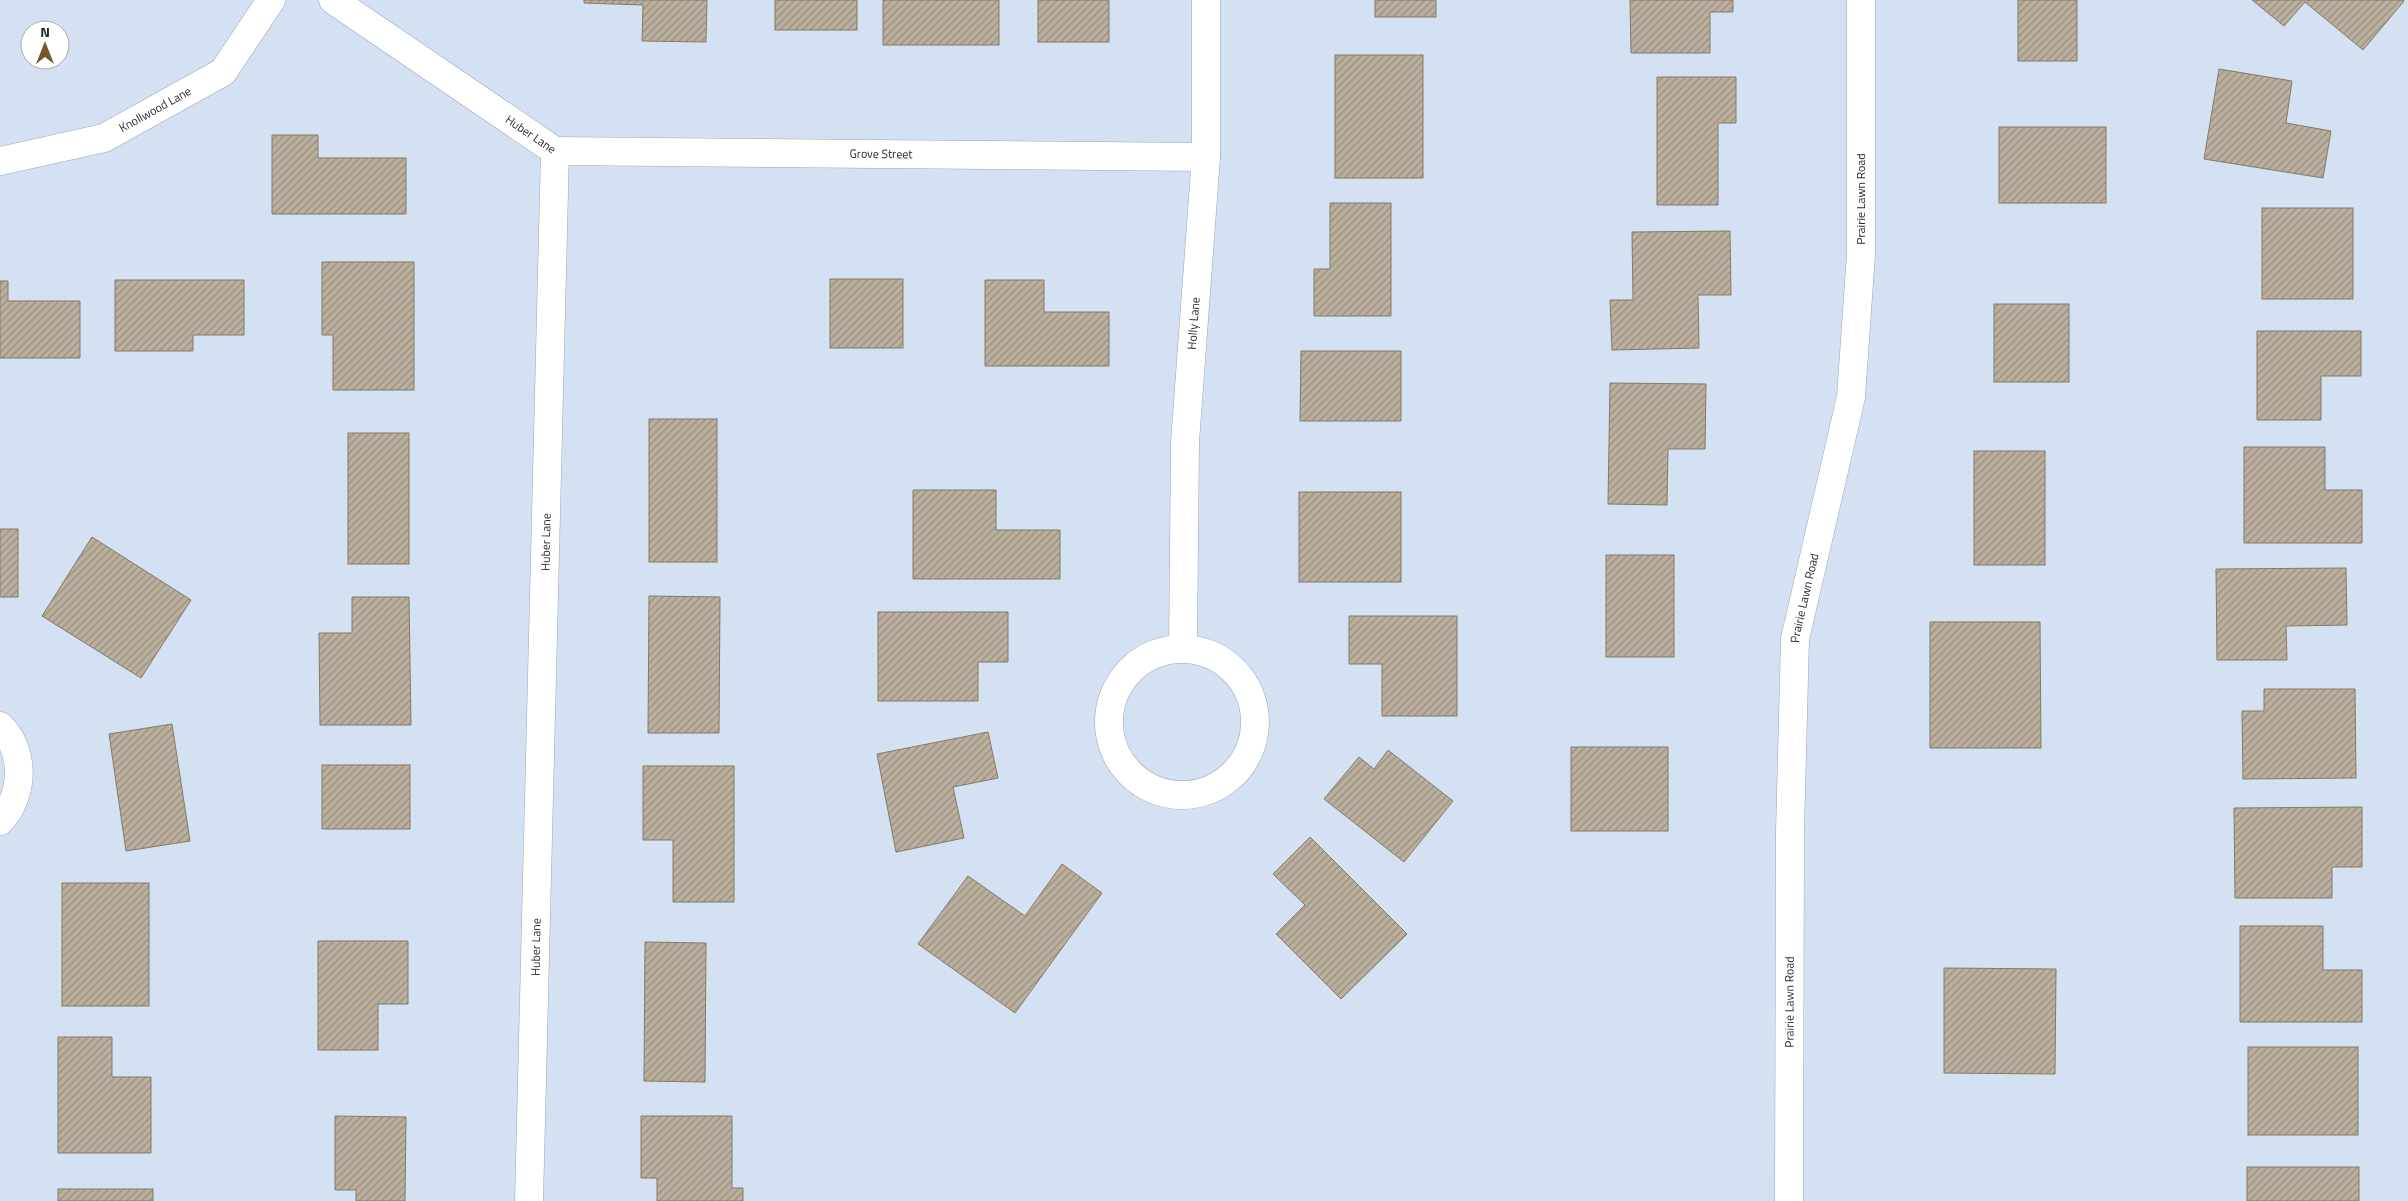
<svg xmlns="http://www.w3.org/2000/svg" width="2408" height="1201" font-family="'Titillium Web',sans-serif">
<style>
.building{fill:url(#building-hatch);stroke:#857a69}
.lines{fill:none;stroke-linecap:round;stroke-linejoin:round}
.minor-casing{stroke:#9aa6b7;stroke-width:29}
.minor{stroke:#fff;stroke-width:28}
.labels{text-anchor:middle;stroke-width:4;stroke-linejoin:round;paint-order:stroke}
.street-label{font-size:12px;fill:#272c32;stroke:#fff}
</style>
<defs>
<pattern id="building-hatch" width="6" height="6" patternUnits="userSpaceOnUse" patternTransform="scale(1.25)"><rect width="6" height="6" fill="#bbaf9e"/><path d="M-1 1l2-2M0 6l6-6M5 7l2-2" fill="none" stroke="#988f81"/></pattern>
</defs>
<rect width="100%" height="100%" fill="#d3e1f2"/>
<g class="building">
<polygon points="584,0 707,0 706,42 642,41 643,5 584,3"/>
<rect x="775" y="0" width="82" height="30"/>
<rect x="883" y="0" width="116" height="45"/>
<rect x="1038" y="0" width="71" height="42"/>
<rect x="1375" y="0" width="61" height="17"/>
<polygon points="1630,0 1733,0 1733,12 1710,12 1710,53 1631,53"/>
<rect x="2018" y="0" width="59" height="61"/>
<polygon points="2252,0 2403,0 2404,1 2363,50 2305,2 2284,26"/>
<rect x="1335" y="55" width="88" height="123"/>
<polygon points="2219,69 2292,81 2286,123 2331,131 2323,178 2204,159"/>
<polygon points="1657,77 1736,77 1736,123 1718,123 1718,205 1657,205"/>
<rect x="1999" y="127" width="107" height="76"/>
<polygon points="272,135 318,135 318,158 406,158 406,214 272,214"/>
<polygon points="1330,203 1391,203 1391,316 1314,316 1314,269 1330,269"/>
<rect x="2262" y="208" width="91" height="91"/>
<polygon points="1730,231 1731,295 1698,295 1699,348 1612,350 1610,300 1633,300 1632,232"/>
<polygon points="322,262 414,262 414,390 333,390 333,335 322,335"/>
<rect x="830" y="279" width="73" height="69"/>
<polygon points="115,280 244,280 244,335 193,335 193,351 115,351"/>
<polygon points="985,280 1044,280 1044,312 1109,312 1109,366 985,366"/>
<polygon points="0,281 8,281 8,301 80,301 80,358 0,358"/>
<rect x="1994" y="304" width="75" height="78"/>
<polygon points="2257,331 2361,331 2361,376 2321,376 2321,420 2257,420"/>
<polygon points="1301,351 1401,351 1401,421 1300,421"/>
<polygon points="1610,383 1706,384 1705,449 1668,449 1667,505 1608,504"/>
<rect x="649" y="419" width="68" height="143"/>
<rect x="348" y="433" width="61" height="131"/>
<polygon points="2244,447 2325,447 2325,490 2362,490 2362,543 2244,543"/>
<rect x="1974" y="451" width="71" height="114"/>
<polygon points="913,490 996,490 996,530 1060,530 1060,579 913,579"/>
<rect x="1299" y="492" width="102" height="90"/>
<rect x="0" y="529" width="18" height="68"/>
<polygon points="92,537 191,600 141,678 42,616"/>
<rect x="1606" y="555" width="68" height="102"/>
<polygon points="2346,568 2347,625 2286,626 2287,660 2217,660 2216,569"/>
<polygon points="649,596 720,597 719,733 648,733"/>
<polygon points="352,597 409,597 411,725 320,725 319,633 352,633"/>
<polygon points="878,612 1008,612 1008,662 978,662 978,701 878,701"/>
<polygon points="1349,616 1457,616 1457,716 1382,716 1382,664 1349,664"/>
<polygon points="1930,622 2040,622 2041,748 1930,748"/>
<polygon points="2264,689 2355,689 2356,778 2243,779 2242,711 2264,711"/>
<polygon points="172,724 190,841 126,851 109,734"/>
<polygon points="988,732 998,778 953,787 964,838 896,852 877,754"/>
<rect x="1571" y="747" width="97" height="84"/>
<polygon points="1388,750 1453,801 1404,862 1324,799 1359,757 1374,769"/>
<rect x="322" y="765" width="88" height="64"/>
<polygon points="643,766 734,766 734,902 673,902 673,840 643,840"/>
<polygon points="2362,807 2362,867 2332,867 2332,898 2235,898 2234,808"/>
<polygon points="1310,837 1407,934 1341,999 1276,934 1305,905 1273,874"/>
<polygon points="1062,864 1102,893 1015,1013 918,944 968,876 1025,916"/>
<rect x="62" y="883" width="87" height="123"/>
<polygon points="2240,926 2323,926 2323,970 2362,970 2362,1022 2240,1022"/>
<polygon points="318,941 408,941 408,1004 378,1004 378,1050 318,1050"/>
<polygon points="645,942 706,943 705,1082 644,1081"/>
<polygon points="1944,968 2056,969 2055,1074 1944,1073"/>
<polygon points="58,1037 112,1037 112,1077 151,1077 151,1153 58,1153"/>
<rect x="2248" y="1047" width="110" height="88"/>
<polygon points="335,1116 406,1117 405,1201 356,1201 356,1190 335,1190"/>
<polygon points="641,1116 732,1116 732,1188 743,1188 743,1201 657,1201 657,1178 641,1178"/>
<rect x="2247" y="1167" width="112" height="34"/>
<rect x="58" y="1189" width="95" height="12"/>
</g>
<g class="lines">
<defs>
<g id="minor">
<path id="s1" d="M333,0L555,151L529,1201"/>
<path id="s2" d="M555,151L1206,157"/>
<path id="s3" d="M0,161L104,138L223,72L271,0"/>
<path id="s4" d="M1183,648L1185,442L1206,157V0"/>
<circle cx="1182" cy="722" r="73"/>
<path d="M0,726C26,751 24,796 0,821"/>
<path id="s5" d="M1789,1201L1790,832L1795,639L1851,397L1861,254V0"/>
</g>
</defs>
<use href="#minor" class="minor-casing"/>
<use href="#minor" class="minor"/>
</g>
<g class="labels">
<g class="street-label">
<text dy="4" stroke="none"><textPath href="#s3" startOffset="165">Knollwood Lane</textPath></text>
<text dy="4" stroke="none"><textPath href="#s1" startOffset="239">Huber Lane</textPath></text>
<text dy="4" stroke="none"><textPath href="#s2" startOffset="326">Grove Street</textPath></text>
<text transform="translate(1861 199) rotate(-90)" y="4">Prairie Lawn Road</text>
<text dy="4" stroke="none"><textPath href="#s4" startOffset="325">Holly Lane</textPath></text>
<text transform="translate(546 542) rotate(-89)" y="4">Huber Lane</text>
<text dy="4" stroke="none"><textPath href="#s5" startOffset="604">Prairie Lawn Road</textPath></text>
<text transform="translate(536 947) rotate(-89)" y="4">Huber Lane</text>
<text dy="4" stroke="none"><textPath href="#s5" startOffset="199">Prairie Lawn Road</textPath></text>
</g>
</g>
<g transform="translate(45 45)"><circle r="24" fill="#ffffff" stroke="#a9abad"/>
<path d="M0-4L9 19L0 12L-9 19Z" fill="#73582a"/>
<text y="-8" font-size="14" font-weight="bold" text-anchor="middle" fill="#272c32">N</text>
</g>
</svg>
